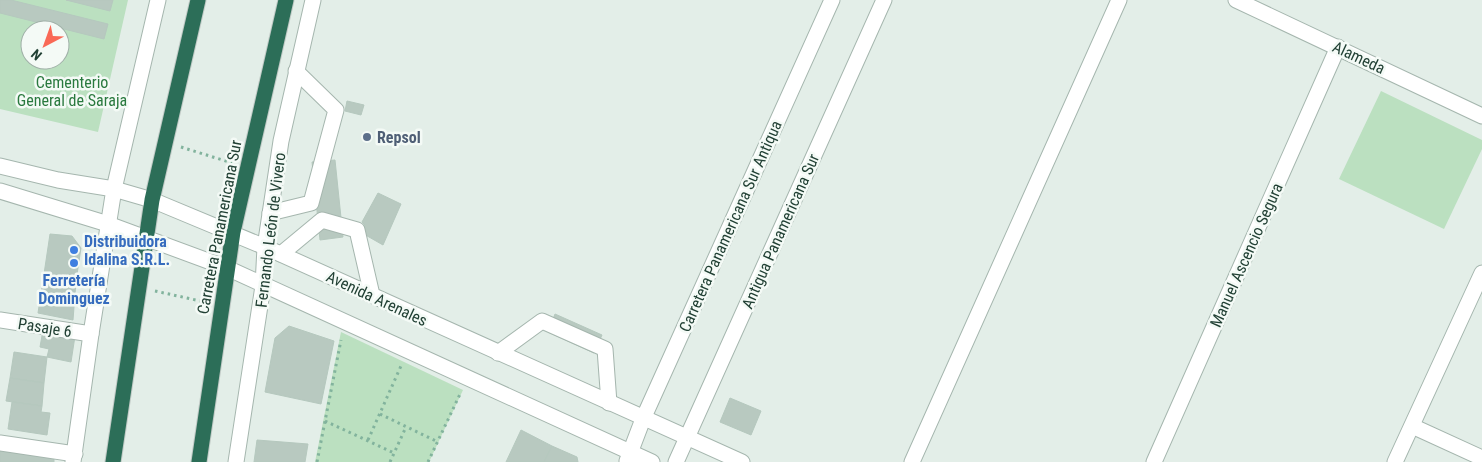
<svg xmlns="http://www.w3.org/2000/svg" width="1482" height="462" font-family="'Roboto Condensed',sans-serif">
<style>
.green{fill:#bbe0c0;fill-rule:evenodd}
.building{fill:#b8c9c0;stroke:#b5c8be}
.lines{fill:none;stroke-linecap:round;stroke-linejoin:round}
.minor-casing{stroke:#a5b6ae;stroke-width:17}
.highway-casing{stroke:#c1cac6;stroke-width:17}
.path{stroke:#82b39d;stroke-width:3;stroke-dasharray:2.5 4;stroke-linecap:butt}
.minor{stroke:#fff;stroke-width:15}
.highway{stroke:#2c6e58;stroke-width:15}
.service-dot{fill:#5c6f8a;stroke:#f4faf6;stroke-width:2}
.shop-dot{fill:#3f7fe0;stroke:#f4faf6;stroke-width:2}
.labels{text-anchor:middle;stroke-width:5;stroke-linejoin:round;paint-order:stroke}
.street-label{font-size:16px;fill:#214034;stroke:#f4faf6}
.park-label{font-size:16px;fill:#29793e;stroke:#f4faf6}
.service-label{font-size:16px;font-weight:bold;fill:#4e5e75;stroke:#f4faf6;text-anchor:start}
.shop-label{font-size:16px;font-weight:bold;fill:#366cbe;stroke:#f4faf6;text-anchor:start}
</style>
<rect width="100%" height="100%" fill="#e3eee8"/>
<g class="green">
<path d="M0,0H128L98,132L0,109ZM30,30H60V60H30Z"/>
<polygon points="1381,91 1482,140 1482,149 1444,229 1339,179"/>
<polygon points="341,332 463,390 429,462 315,462"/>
</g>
<g class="building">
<polygon points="0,0 11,0 108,24 104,39 0,13"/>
<polygon points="66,0 113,0 110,11"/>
<polygon points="347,101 364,105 361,115 345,111"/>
<polygon points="335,160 343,237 320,240 312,162"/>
<polygon points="378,193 401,204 383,245 362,233 365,225 362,222"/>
<polygon points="50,234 72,236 81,248 76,281 44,274"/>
<polygon points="44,274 76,281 73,320 38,313"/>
<polygon points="555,314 602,335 594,353 548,332"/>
<polygon points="289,326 334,341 321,404 265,392 275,338"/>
<polygon points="43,330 75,336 71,362 47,357 49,349 40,347"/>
<polygon points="14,352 47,357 44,383 10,378"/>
<polygon points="10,378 44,383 42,406 6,401"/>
<polygon points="730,398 761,411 751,435 720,422"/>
<polygon points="12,402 42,406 41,412 50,413 47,435 8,429"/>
<polygon points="521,430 552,446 544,462 506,462"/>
<polygon points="257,440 308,444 305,462 254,462"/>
<polygon points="552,446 577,457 578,462 544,462"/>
<polygon points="0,451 54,457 54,462 0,462"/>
</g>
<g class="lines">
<defs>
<g id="minor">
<polyline points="1236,0 1482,116"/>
<polyline points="0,166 58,180 114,189 152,200 265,247 742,462"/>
<polyline points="0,191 108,224 227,268 652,462"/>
<polyline points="270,213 311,203 336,110 296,71"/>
<polyline points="281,254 322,220 357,230 372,295"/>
<polyline points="0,320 91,334"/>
<polyline points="498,353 542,321 605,349 609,403"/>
<polyline points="1412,426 1482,458"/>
<polyline points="0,443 75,454"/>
<polyline points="627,461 643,419 832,0"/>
<polyline points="73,462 91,334 114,189 158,0"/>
<polyline points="236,462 263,286 265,247 281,141 313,0"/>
<polyline points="676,462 884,0"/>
<polyline points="912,462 1119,0"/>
<polyline points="1154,462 1338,47"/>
<polyline points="1395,462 1482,273"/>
</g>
<g id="highway">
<polyline points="113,462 152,200 198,0"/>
<polyline points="199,462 233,232 286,0"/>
</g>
</defs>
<use href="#minor" class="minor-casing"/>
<use href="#highway" class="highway-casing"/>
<g class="path">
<polyline points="181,147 232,163"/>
<polyline points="155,291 205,302"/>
<polyline points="380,414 438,442"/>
<polyline points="325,421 394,453"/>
<polyline points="368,440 401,366"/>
<polyline points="317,462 341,340"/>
<polyline points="390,462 406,427"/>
<polyline points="428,462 461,392"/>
</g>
<use href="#minor" class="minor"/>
<use href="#highway" class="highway"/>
</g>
<circle class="service-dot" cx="367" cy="137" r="5"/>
<g class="shop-dot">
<circle cx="74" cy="250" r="5"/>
<circle cx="74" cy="263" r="5"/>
</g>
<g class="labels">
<g class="street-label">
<text transform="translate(1359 57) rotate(25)" y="6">Alameda</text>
<text transform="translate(730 226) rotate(-66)" y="6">Carretera Panamericana Sur Antiqua</text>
<text transform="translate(219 227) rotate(-79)" y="6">Carretera Panamericana Sur</text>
<text transform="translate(270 230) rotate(-83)" y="6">Fernando León de Vivero</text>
<text transform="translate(780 231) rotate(-66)" y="6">Antigua Panamericana Sur</text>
<text transform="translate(1246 255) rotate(-66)" y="6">Manuel Ascencio Segura</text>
<text transform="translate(377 298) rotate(25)" y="6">Avenida Arenales</text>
<text transform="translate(45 327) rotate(9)" y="6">Pasaje 6</text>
</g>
<g class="park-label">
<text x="72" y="88">Cementerio<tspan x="72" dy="18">General de Saraja</tspan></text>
</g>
<g class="service-label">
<text x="377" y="143">Repsol</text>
</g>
<g class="shop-label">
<text x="84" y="247">Distribuidora<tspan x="84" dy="18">Idalina S.R.L.</tspan></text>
<text x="74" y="286" text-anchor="middle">Ferretería<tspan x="74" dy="18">Dominguez</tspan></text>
</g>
</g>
<g transform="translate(45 45) rotate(221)"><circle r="24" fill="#f4faf6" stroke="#a0b0a8"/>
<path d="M0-4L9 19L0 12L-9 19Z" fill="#f96956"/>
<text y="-8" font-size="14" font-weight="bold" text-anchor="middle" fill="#214034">N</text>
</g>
</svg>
